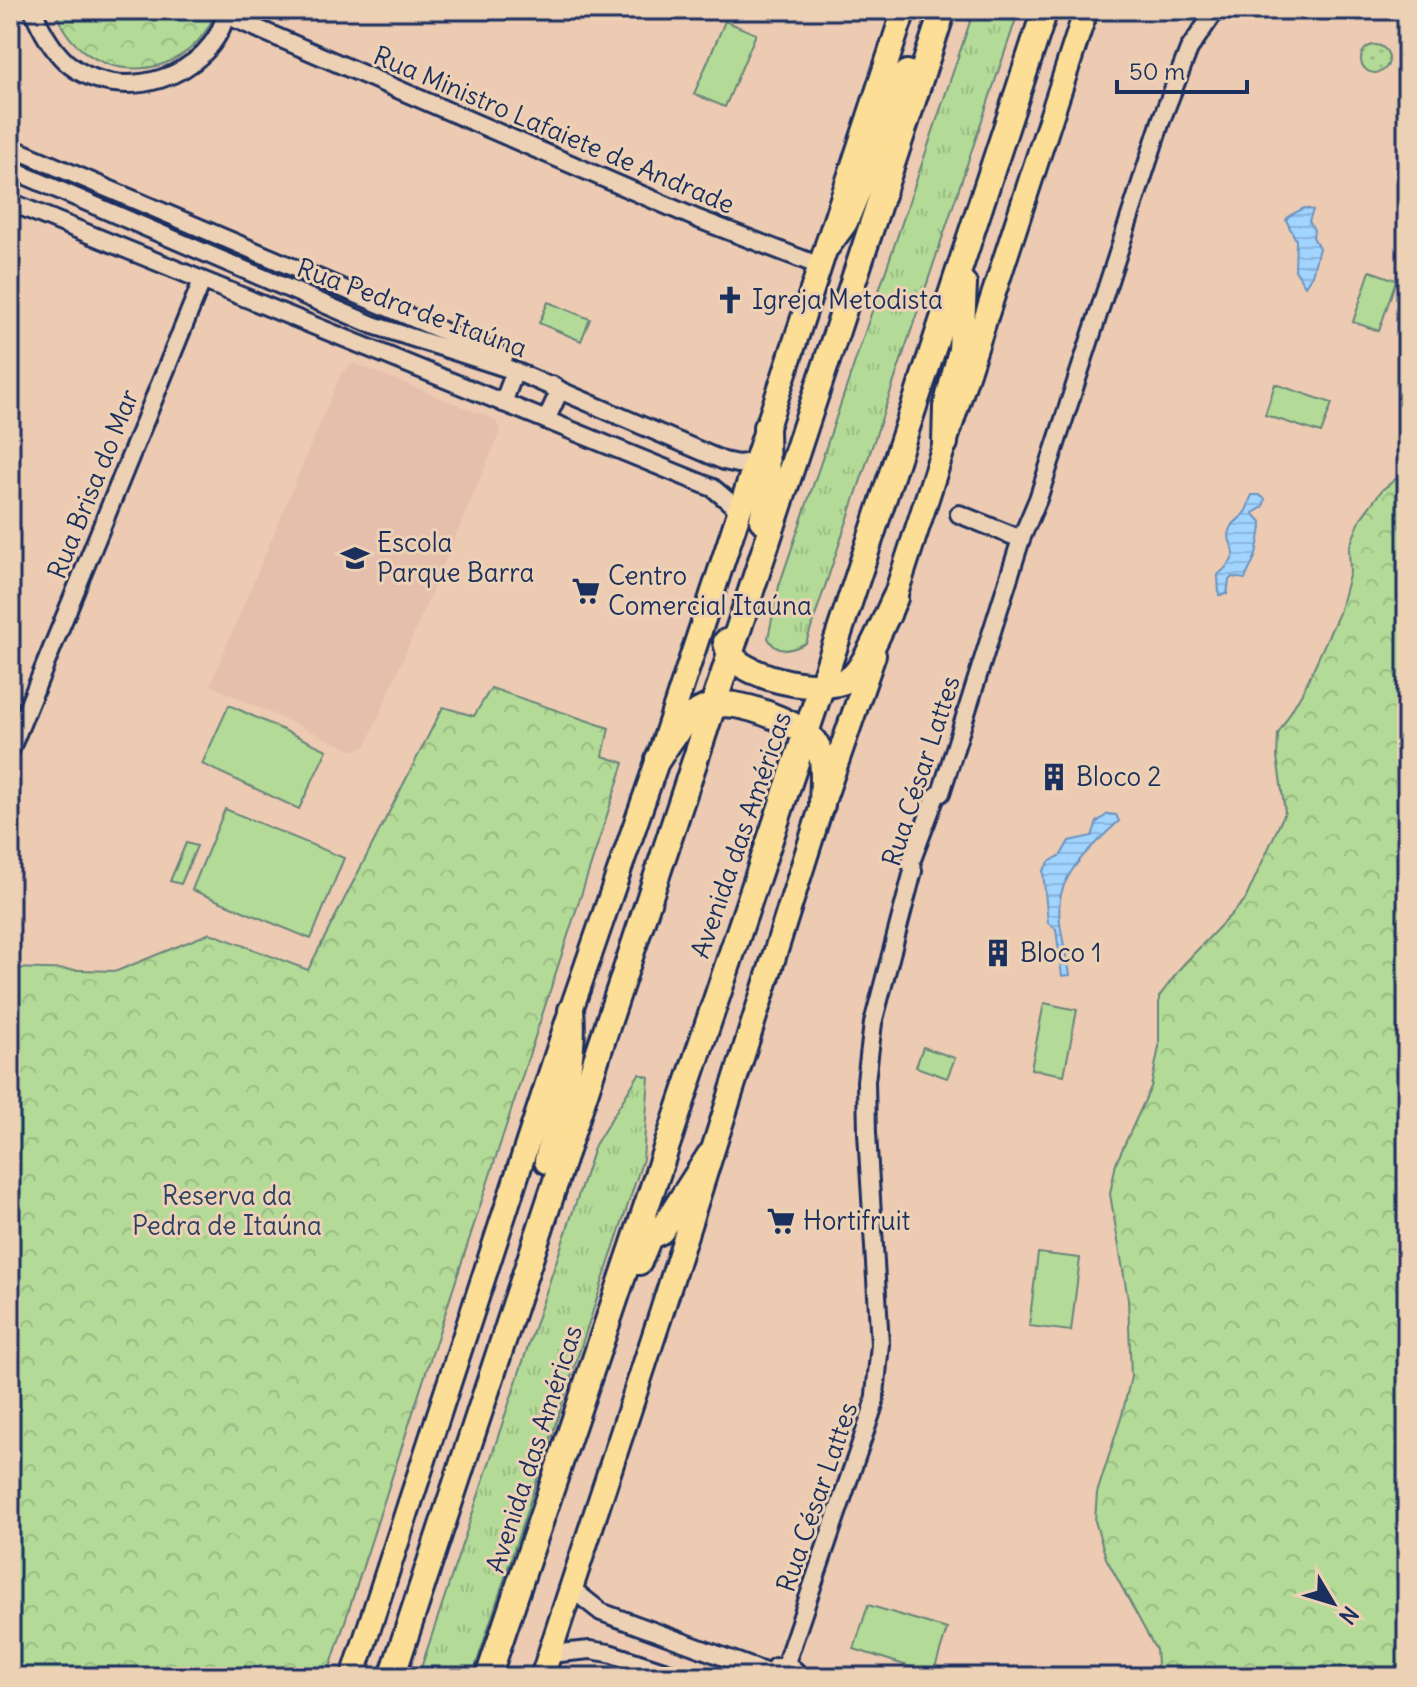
<svg xmlns="http://www.w3.org/2000/svg" width="1417" height="1687" font-family="Delius,sans-serif">
<style>
.built{fill:#e6bfac}
.grass{fill:url(#grass-tufts);stroke:#67847a;stroke-width:2}
.forest{fill:url(#forest-crowns);stroke:#67847a;stroke-width:2}
.garden{fill:url(#garden-dots);stroke:#67847a;stroke-width:2}
.pitch{fill:#b3da96;stroke:#67847a;stroke-width:2}
.water{fill:url(#water-rules);stroke:#6b92bf;stroke-width:2}
.lines{fill:none;stroke-linecap:round;stroke-linejoin:round}
.minor-casing{stroke:#1b2f5e;stroke-width:22}
.major-casing{stroke:#1b2f5e;stroke-width:28}
.highway-casing{stroke:#1b2f5e;stroke-width:30}
.minor{stroke:#edd1b4;stroke-width:16}
.major{stroke:#fdde96;stroke-width:22}
.highway{stroke:#fdde96;stroke-width:24}
.labels{text-anchor:middle;stroke-width:6;stroke-linejoin:round;paint-order:stroke}
.street-label{font-size:26px;fill:#1b2f5e;stroke:#edd1b4}
.poi-label{font-size:26px;fill:#1b2f5e;stroke:#edd1b4;text-anchor:start}
.park-label{font-size:26px;fill:#2a4064;stroke:#edd1b4}
</style>
<defs>
<pattern id="grass-tufts" width="24" height="20" patternUnits="userSpaceOnUse" patternTransform="scale(2)"><rect width="24" height="20" fill="#b3da96"/><path d="M3 7l-1-3M5 7V3M7 7l1-3M15 17l-1-3M17 17v-4M19 17l1-3" fill="none" stroke="#99bb84"/></pattern>
<pattern id="forest-crowns" width="20" height="18" patternUnits="userSpaceOnUse" patternTransform="scale(2)"><rect width="20" height="18" fill="#b3da96"/><path d="M2 6a3 3 0 1 1 6 0M12 15a3 3 0 1 1 6 0" fill="none" stroke="#99bb84"/></pattern>
<pattern id="garden-dots" width="8" height="8" patternUnits="userSpaceOnUse" patternTransform="scale(2)"><rect width="8" height="8" fill="#b3da96"/><path d="M2 2h.1M6 6h.1" fill="none" stroke="#99bb84" stroke-width="1.8" stroke-linecap="round"/></pattern>
<pattern id="water-rules" width="6" height="5" patternUnits="userSpaceOnUse" patternTransform="scale(2)"><rect width="6" height="5" fill="#a1d4ff"/><path d="M0 2.5h6" fill="none" stroke="#8ab6dd"/></pattern>
</defs>
<rect width="100%" height="100%" fill="#edcbb2"/>
<filter id="ink" filterUnits="userSpaceOnUse"><feTurbulence type="fractalNoise" baseFrequency=".0125" numOctaves="2"/><feDisplacementMap in="SourceGraphic" scale="16" xChannelSelector="R" yChannelSelector="G"/><feConvolveMatrix kernelMatrix="1 2 1 2 8 2 1 2 1" color-interpolation-filters="sRGB"/></filter>
<g filter="url(#ink)">
<polygon class="built" points="354,363 494,419 501,430 366,746 353,751 210,685 341,373"/>
<g class="grass">
<path d="M974,10H1019L806,643C791,651 777,655 768,638L779,586Z"/>
<polygon points="639,1074 649,1077 643,1159 472,1677 418,1677 595,1145"/>
</g>
<g class="forest">
<path d="M55,10H216C189,88 81,88 55,10Z"/>
<polygon points="1407,470 1407,1677 1158,1677 1156,1650 1106,1558 1095,1521 1097,1493 1122,1415 1131,1377 1128,1299 1110,1194 1116,1163 1151,1087 1159,1047 1159,997 1182,966 1245,900 1285,812 1277,757 1278,734 1304,689 1339,613 1350,572 1349,548 1361,518 1382,490"/>
<polygon points="491,688 609,728 603,756 624,763 327,1677 10,1677 10,968 117,971 210,933 308,970 443,707 474,716"/>
</g>
<circle class="garden" cx="1375" cy="59" r="14"/>
<g class="pitch">
<polygon points="725,21 756,34 725,107 694,94"/>
<polygon points="1370,271 1396,280 1379,331 1353,322"/>
<polygon points="548,302 590,319 581,341 539,323"/>
<polygon points="1275,384 1332,403 1321,433 1265,415"/>
<polygon points="229,705 327,750 299,809 202,764"/>
<polygon points="225,809 344,858 311,939 192,890"/>
<polygon points="186,843 197,846 181,884 170,881"/>
<polygon points="1044,1003 1077,1010 1064,1075 1031,1069"/>
<polygon points="923,1047 955,1058 947,1078 916,1067"/>
<polygon points="1038,1253 1080,1258 1071,1331 1029,1326"/>
<polygon points="868,1605 947,1629 933,1674 854,1649"/>
</g>
<g class="water">
<polygon points="1304,208 1313,210 1309,221 1314,230 1313,237 1319,248 1312,275 1305,286 1295,270 1296,240 1286,220 1289,216"/>
<path d="M1252,495H1259L1265,499L1263,507L1253,513L1262,523L1256,555L1245,579L1232,577L1229,580L1227,594L1219,595L1218,575C1250,547 1222,549 1231,528C1233,522 1241,519 1244,513C1249,508 1248,502 1252,495Z"/>
<path d="M1108,814L1116,815L1119,821C1098,841 1069,864 1061,894C1055,918 1066,950 1070,975L1062,976L1056,929L1048,923L1043,871L1049,862L1061,855L1069,841L1092,836L1097,822Z"/>
</g>
<g class="lines">
<defs>
<g id="minor">
<path d="M33,10C41,30 50,47 66,62C118,107 213,79 227,10"/>
<polyline points="226,15 698,219 820,266"/>
<polyline points="10,147 504,357"/>
<polyline points="10,169 373,325 515,371 724,461 738,464 754,462"/>
<polyline points="10,202 713,488 739,510"/>
<polyline points="503,403 515,371"/>
<polyline points="546,420 560,390 552,385"/>
<polyline points="959,514 1021,539"/>
<polyline points="10,751 202,281"/>
<polyline points="572,1589 601,1612 765,1672"/>
<polyline points="550,1654 590,1650 609,1653 682,1677"/>
<polyline points="785,1666 874,1405 880,1344 867,1133 866,1081 873,1023 913,871 911,862 936,796 941,793 1021,539 1038,499 1162,118 1189,49 1216,10"/>
<polyline points="775,1667 792,1668 802,1677"/>
</g>
<g id="major">
<polyline points="889,615 1086,10"/>
<polyline points="353,1677 571,1010 658,759 904,10"/>
<polyline points="542,1677 660,1317 822,805 874,655"/>
</g>
<g id="highway">
<polyline points="828,245 845,222 907,73"/>
<polyline points="945,443 946,407 961,350 964,284"/>
<polyline points="762,520 767,492 766,427"/>
<path d="M726,642C727,646 728,651 730,654C746,679 830,697 853,676C868,662 885,618 895,598"/>
<path d="M658,759C692,705 712,691 775,717C791,724 811,732 819,749C826,764 822,788 822,805"/>
<path d="M547,1161C558,1112 576,1061 571,1010"/>
<polyline points="639,1262 649,1237 661,1231 709,1156"/>
<polyline points="392,1677 943,10"/>
<polyline points="488,1677 822,685 1045,10"/>
</g>
</defs>
<use href="#minor" class="minor-casing"/>
<use href="#major" class="major-casing"/>
<use href="#highway" class="highway-casing"/>
<use href="#minor" class="minor"/>
<use href="#major" class="major"/>
<use href="#highway" class="highway"/>
</g>
</g>
<defs>
<symbol id="church-bare" viewBox="-9 -9 18 18"><path d="M-1.2-6h2.4v3.5h3.3v2.4h-3.3V6h-2.4V-.1h-3.3v-2.4h3.3Z" fill="#1b2f5e" stroke="#edd1b4" stroke-width="2.5" paint-order="stroke"/></symbol>
<symbol id="school-bare" viewBox="-9 -9 18 18"><path d="M0-5L7-2L0 1L-7-2ZM-4 1L0 2.5L4 1V4Q0 6-4 4Z" fill="#1b2f5e" stroke="#edd1b4" stroke-width="2.5" paint-order="stroke"/></symbol>
<symbol id="supermarket-bare" viewBox="-9 -9 18 18"><path d="M-6-5.5h2.5l.6 2H6L4.5 2H-2.5L-4.4-4H-6ZM-1.5 3.2a1.3 1.3 0 1 0 .1 0ZM3 3.2a1.3 1.3 0 1 0 .1 0Z" fill="#1b2f5e" stroke="#edd1b4" stroke-width="2.5" paint-order="stroke"/></symbol>
<symbol id="building-bare" viewBox="-9 -9 18 18"><path d="M-4-6H4V6H1V3H-1V6H-4ZM-2.5-4.3h1.7v1.8h-1.7ZM.8-4.3h1.7v1.8H.8ZM-2.5-1h1.7V.8h-1.7ZM.8-1h1.7V.8H.8Z" fill="#1b2f5e" stroke="#edd1b4" stroke-width="2.5" paint-order="stroke"/></symbol>
</defs>
<g fill-rule="evenodd">
<use href="#church-bare" x="710" y="280" width="40" height="40"/>
<use href="#school-bare" x="335" y="538" width="40" height="40"/>
<use href="#supermarket-bare" x="566" y="571" width="40" height="40"/>
<use href="#building-bare" x="1034" y="757" width="40" height="40"/>
<use href="#building-bare" x="978" y="933" width="40" height="40"/>
<use href="#supermarket-bare" x="761" y="1201" width="40" height="40"/>
</g>
<g class="labels">
<g class="street-label">
<text transform="translate(554 130) rotate(23)" y="9">Rua Ministro Lafaiete de Andrade</text>
<text transform="translate(412 308) rotate(20)" y="9">Rua Pedra de Itaúna</text>
<text transform="translate(93 484) rotate(-68)" y="9">Rua Brisa do Mar</text>
<text transform="translate(921 771) rotate(-72)" y="9">Rua César Lattes</text>
<text transform="translate(741 835) rotate(-71)" y="9">Avenida das Américas</text>
<text transform="translate(534 1449) rotate(-72)" y="9">Avenida das Américas</text>
<text transform="translate(817 1497) rotate(-71)" y="9">Rua César Lattes</text>
</g>
<g class="poi-label">
<text x="752" y="309">Igreja Metodista</text>
<text x="377" y="552">Escola<tspan x="377" dy="30">Parque Barra</tspan></text>
<text x="608" y="585">Centro<tspan x="608" dy="30">Comercial Itaúna</tspan></text>
<text x="1076" y="786">Bloco 2</text>
<text x="1020" y="962">Bloco 1</text>
<text x="803" y="1230">Hortifruit</text>
</g>
<g class="park-label">
<text x="227" y="1205">Reserva da<tspan x="227" dy="30">Pedra de Itaúna</tspan></text>
</g>
</g>
<rect width="1417" height="1687" fill="none" stroke="#edd1b4" stroke-width="40"/>
<rect x="20" y="20" width="1377" height="1647" fill="none" stroke="#1b2f5e" stroke-width="3" filter="url(#ink)"/>
<g transform="translate(1333 1603) rotate(128)" stroke="#edd1b4" stroke-width="6" paint-order="stroke">
<path d="M0-6L14 30L0 20L-14 30Z" fill="#1b2f5e"/>
<text y="-12" font-size="22" font-weight="bold" text-anchor="middle" fill="#1b2f5e">N</text>
</g>
<path d="M1117 80v12h130v-12" fill="none" stroke="#1b2f5e" stroke-width="4"/>
<text x="1129" y="80" font-size="24" fill="#1b2f5e" stroke="#edd1b4" stroke-width="6" paint-order="stroke">50 m</text>
</svg>
